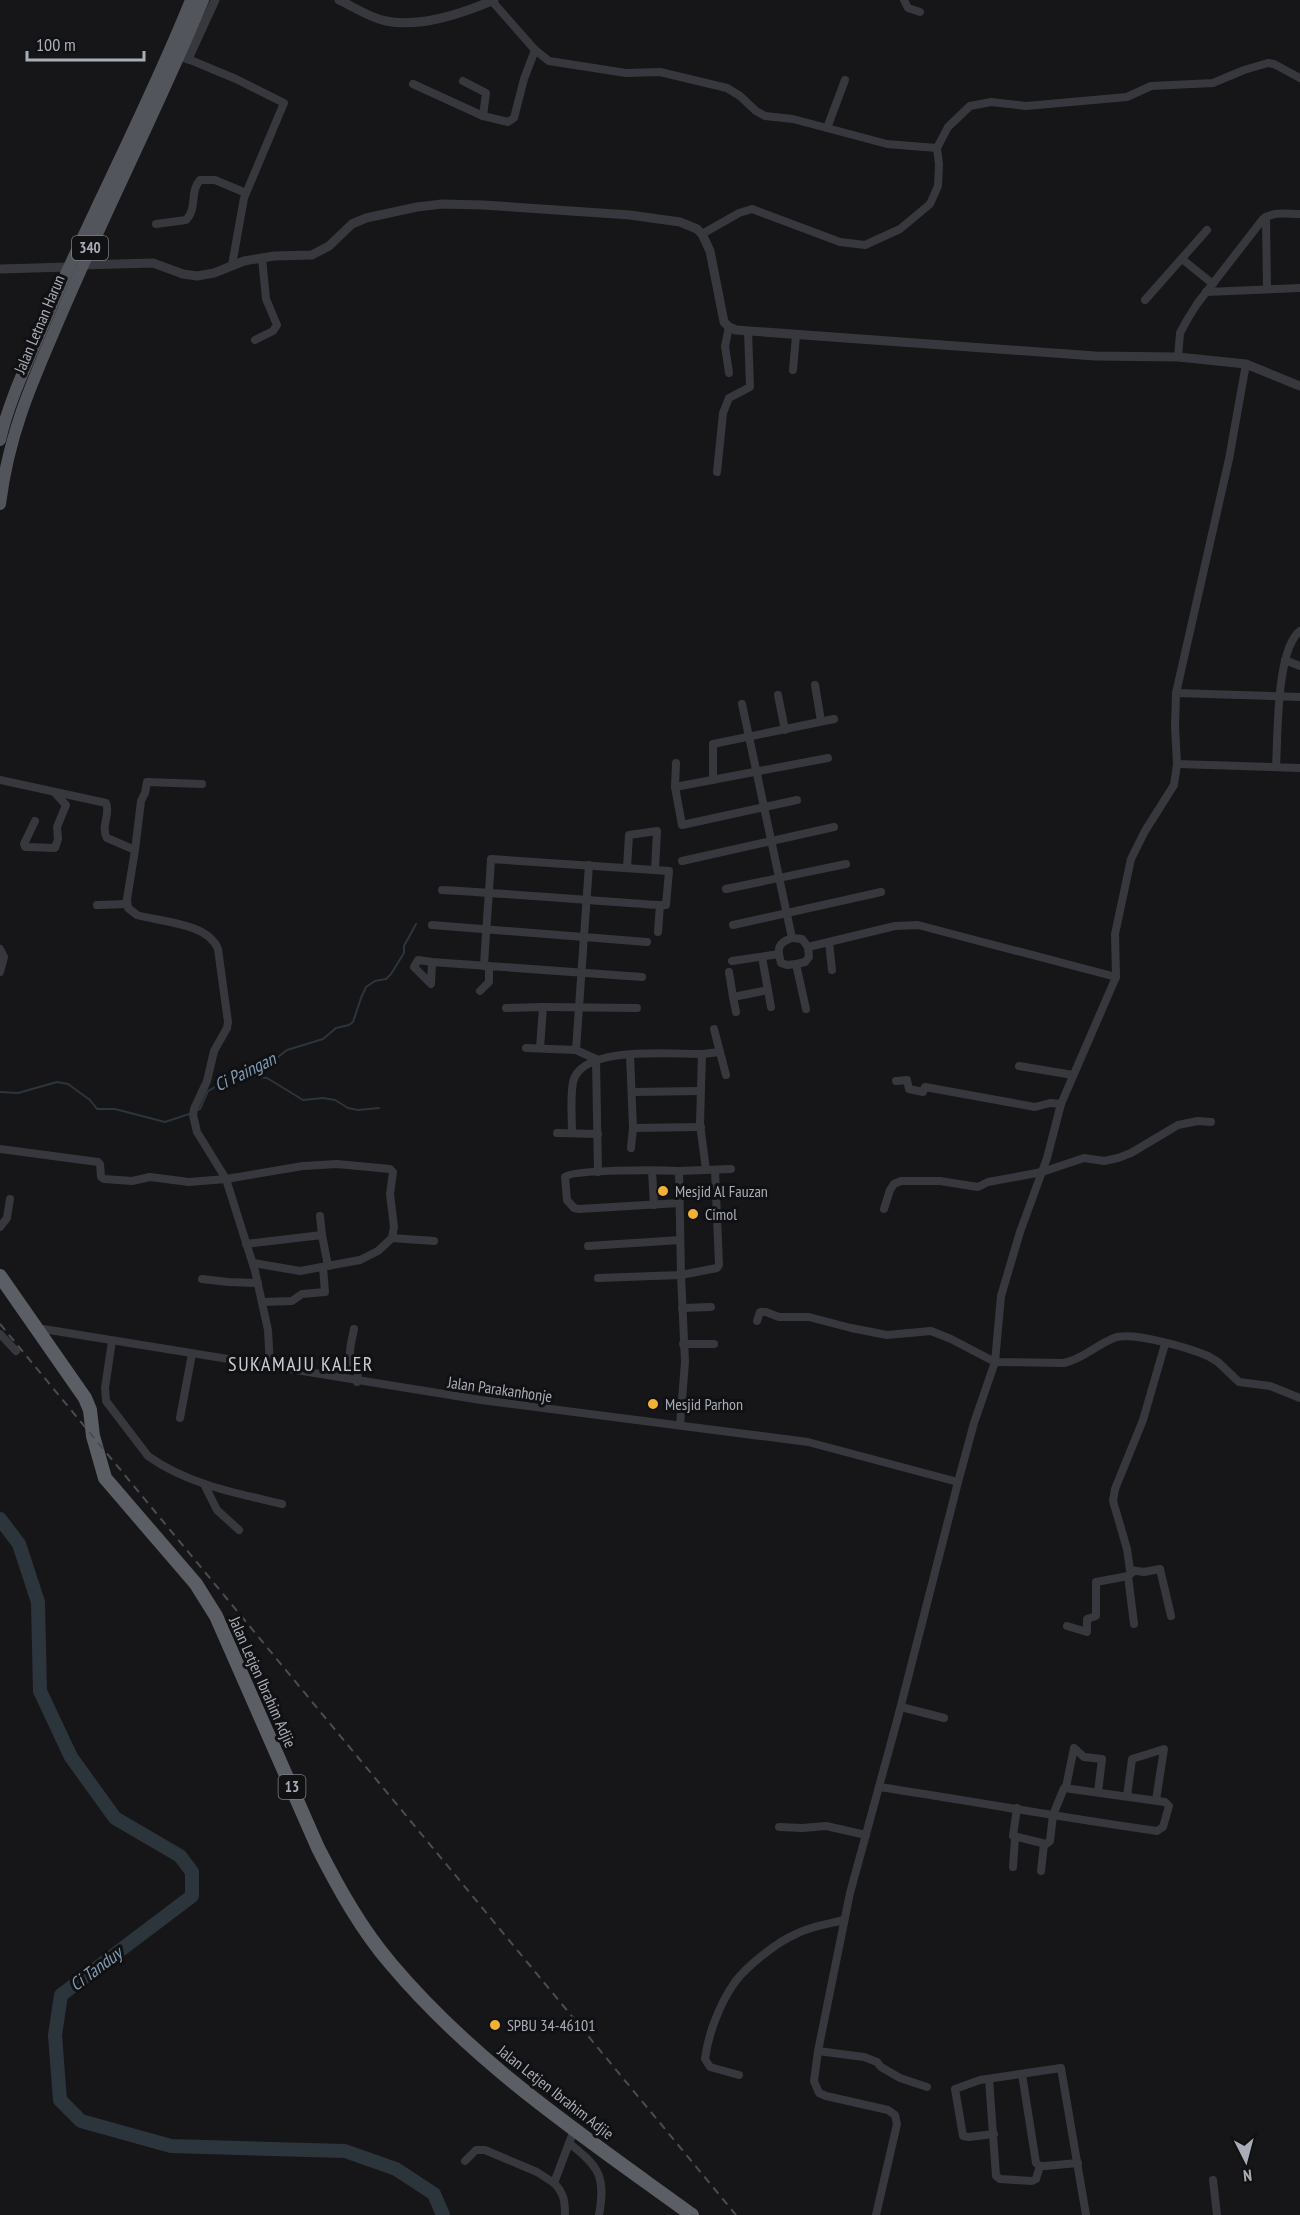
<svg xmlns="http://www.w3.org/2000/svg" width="1300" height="2215" font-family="'PT Sans Narrow',sans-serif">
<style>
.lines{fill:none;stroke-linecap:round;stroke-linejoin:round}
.stream{stroke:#2c353c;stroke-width:2}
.river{stroke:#2c353c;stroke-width:14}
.minor{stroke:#37383d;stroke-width:8}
.tertiary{stroke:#37383d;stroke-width:9}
.primary{stroke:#53555c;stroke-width:12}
.trunk{stroke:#5b5e65;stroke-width:14}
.rail{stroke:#4a4c52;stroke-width:2;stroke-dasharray:8 6;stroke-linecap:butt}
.poi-dot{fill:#f2b134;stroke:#111113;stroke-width:2}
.labels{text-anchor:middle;stroke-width:6;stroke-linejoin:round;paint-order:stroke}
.shield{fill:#111113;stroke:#7b7e86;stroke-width:1.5}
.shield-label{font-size:15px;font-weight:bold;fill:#a8adb8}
.street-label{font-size:16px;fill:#a8adb8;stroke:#111113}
.poi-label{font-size:16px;fill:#a8adb8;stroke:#111113;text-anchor:start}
.water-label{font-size:18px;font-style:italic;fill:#7f9bb3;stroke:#111113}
.quarter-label{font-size:20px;letter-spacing:1.5px;fill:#c9ccd4;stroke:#111113}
</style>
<rect width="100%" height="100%" fill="#161618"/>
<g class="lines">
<g class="stream">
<polyline points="238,1074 267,1078 303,1100 323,1098 335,1100 348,1108 358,1110 379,1108"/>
<polyline points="0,1092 18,1093 57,1082 68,1084 90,1100 97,1109 115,1109 165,1122 192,1113"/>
<polyline points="197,1110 200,1109 208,1091 224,1082 231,1076 273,1061 287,1050 323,1039 336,1028 349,1025 353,1022 361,998 366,987 375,981 386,979 391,974 404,953 404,946 416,924"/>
</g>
<polyline class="river" points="0,1519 19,1544 38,1602 40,1691 71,1757 115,1818 180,1856 192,1872 192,1896 61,1995 55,2035 60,2100 81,2121 171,2146 345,2151 396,2169 434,2194 443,2215"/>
<g class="minor">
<polyline points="904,0 908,8 920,12"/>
<polyline points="492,1 535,50 549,61 626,73 660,72 727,88 740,96 756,111 765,116 793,119 887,144 937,148"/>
<polyline points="188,59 236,79 284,103 244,198 232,265"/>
<polyline points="463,81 486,93 483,116"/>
<polyline points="413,84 483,116 508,122 514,118 524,79 535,50"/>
<polyline points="827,128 845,80"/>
<polyline points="1266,217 1267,288"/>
<path d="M156,224L186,220C198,208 189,192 200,180H215L246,193"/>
<polyline points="702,234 739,213 752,209 840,242 865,245 900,229 930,204 938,186 939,164 937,148 948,127 970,106 991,102 1026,106 1127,97 1151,86 1213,83 1244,70 1268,63 1274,64 1300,78"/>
<polyline points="1182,259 1213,284"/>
<polyline points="1206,292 1300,288"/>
<polyline points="1145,300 1207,230"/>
<polyline points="255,340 273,331 277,325 266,299 262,258"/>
<path d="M1178,357L1180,333L1187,320L1197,304L1263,219C1274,211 1287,214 1300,214"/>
<polyline points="793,370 796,335"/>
<polyline points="729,373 725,346 729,327"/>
<polyline points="717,472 723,413 729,398 750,387 748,331"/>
<polyline points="1285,660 1300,666"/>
<polyline points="815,685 821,721"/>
<polyline points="1176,693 1300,697"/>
<polyline points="778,695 785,730"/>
<polyline points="742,704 792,938 802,939 808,947 895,926 918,925 1116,977"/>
<polyline points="676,763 675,787 682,825 797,800"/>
<polyline points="1177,764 1300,768"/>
<path d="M1276,766C1278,737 1276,649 1300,631"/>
<path d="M0,780L106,803C111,815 100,826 107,838L135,850L127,899L128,908L137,915C161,922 208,923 218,949L228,1022L227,1028L214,1051L207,1081L194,1109L193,1115L197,1132L226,1179L255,1271L268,1330L270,1367"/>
<polyline points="713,780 713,744 834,719"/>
<polyline points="675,787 828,758"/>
<polyline points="35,821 24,844 25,847 55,848 58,839 57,827 66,805 55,793"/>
<polyline points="135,850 141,801 145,793 147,782 202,784"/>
<polyline points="682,861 834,827"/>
<polyline points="589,865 576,1050 596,1059 598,1172"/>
<polyline points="627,868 629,835 657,831 655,870"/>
<polyline points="726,889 846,864"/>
<path d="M442,890C514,894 587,900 660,905H666L669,871L491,859C489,895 486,930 484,966"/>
<polyline points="97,905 127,904"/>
<polyline points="432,925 647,942"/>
<polyline points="733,925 881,892"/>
<polyline points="658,932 660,905"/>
<path d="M792,938C777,943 777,949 781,963L787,965L796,964"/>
<polyline points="829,942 832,970"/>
<polyline points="0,949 4,957 0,972"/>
<polyline points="762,957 771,1007"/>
<polyline points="732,961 779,954"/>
<polyline points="432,962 418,960 414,967 431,984 432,962 488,966"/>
<polyline points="729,972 733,997"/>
<polyline points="480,991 489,982 489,966 642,977"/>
<polyline points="543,1007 637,1008"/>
<polyline points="506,1008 543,1007 540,1048"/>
<polyline points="806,1009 796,964 805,962 809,957 808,947"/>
<polyline points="736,1012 733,997 768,990"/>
<polyline points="714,1029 726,1075"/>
<polyline points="526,1048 576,1050"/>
<polyline points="702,1054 720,1052"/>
<polyline points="630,1055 633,1128 701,1127"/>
<polyline points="1019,1066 1073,1075"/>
<polyline points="896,1081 907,1080 909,1089 923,1092 925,1087 1035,1107 1050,1103 1061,1104"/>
<polyline points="632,1092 700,1091"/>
<polyline points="557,1133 598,1134"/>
<path d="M572,1133C572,1117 570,1098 573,1082C581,1045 672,1054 702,1054L700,1124L706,1170"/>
<polyline points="631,1148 633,1128"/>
<polyline points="0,1149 98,1162 100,1164 101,1177 104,1179 132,1181 150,1177 189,1182 226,1179 303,1166 337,1164 390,1169 393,1172 390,1194 394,1227 392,1238 378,1251 360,1260 300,1271 253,1263"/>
<polyline points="652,1171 654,1205"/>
<polyline points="679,1171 731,1169"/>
<path d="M679,1203L579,1209L574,1208L567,1200L565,1177C573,1169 662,1170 679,1171L681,1275L685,1362L680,1425"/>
<polyline points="884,1209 890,1190 894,1184 901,1181 940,1181 978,1187 988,1182 1042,1172 1084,1158 1104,1161 1118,1158 1131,1153 1178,1125 1198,1121 1211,1122"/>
<polyline points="0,1227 7,1218 10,1199"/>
<polyline points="322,1235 328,1266"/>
<polyline points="392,1238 434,1241"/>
<polyline points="246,1244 322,1235 320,1216"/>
<polyline points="588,1246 680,1240"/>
<polyline points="598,1278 681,1275 717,1268 719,1265 715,1170"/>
<polyline points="202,1279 228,1282 258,1283"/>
<polyline points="263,1302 292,1301 302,1294 325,1292 323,1267"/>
<polyline points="682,1308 711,1307"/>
<path d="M757,1321L760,1312H766L779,1317H809L851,1328L887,1335L931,1331L951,1339L995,1362L1064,1363C1083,1359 1096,1345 1114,1338C1132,1331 1189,1348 1208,1356L1218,1362L1239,1382L1270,1386L1300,1398"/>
<polyline points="37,1328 481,1400 808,1442 958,1482"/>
<path d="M354,1329C351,1345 345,1358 358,1371L357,1382"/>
<polyline points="0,1334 16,1351"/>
<path d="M112,1341L105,1388L106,1401L148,1456C187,1484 235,1493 282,1504"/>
<polyline points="683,1344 714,1344"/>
<polyline points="1165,1344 1143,1420 1115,1489 1113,1501 1127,1549 1130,1570 1144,1572 1160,1569 1171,1616"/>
<polyline points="180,1418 192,1354"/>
<polyline points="204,1484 217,1510 239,1530"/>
<polyline points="1128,1576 1134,1624"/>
<polyline points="1067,1626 1087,1632 1087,1619 1096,1616 1096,1582 1128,1576 1133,1572"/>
<polyline points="901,1707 944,1718"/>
<path d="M879,1787C972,1801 1064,1818 1157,1831L1163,1827L1169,1806L1165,1802L1064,1788L1053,1815L1050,1841L1046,1844L1013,1836L1017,1808"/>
<polyline points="1066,1787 1074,1748 1084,1757 1102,1759 1098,1792"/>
<polyline points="1127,1796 1132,1759 1164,1749 1156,1800"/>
<polyline points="779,1827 802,1828 826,1826 866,1835"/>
<polyline points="1013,1867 1015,1838"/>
<polyline points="1041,1871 1044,1844"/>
<polyline points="818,2051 864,2057 877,2062 881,2067 900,2078 927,2087"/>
<polyline points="1022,2074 1036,2163 1040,2166 1045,2166 1078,2163"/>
<path d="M739,2075L710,2067L705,2059C708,2034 720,2003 735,1982C747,1966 777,1942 796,1934C811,1926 828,1924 844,1920"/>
<polyline points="989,2079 996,2176 1000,2179 1032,2181 1036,2179 1040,2166"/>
<polyline points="994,2134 969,2137 963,2136 955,2089 980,2080 1061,2068 1086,2215"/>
<path d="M569,2143C599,2167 606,2176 599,2215"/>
<polyline points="465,2161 476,2150 485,2150 537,2172 554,2183"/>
<polyline points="1213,2180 1217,2215"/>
<path d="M565,2215C565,2201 564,2193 554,2183L574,2130"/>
<polyline points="876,2215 897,2124 895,2115 888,2110 826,2096 819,2093 814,2081 818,2051 850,1893 898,1717 958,1482 974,1423 995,1362 1001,1296 1020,1232 1047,1158 1061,1104 1116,977 1115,934 1131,859 1145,831 1174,785 1177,764 1175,726 1176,693 1229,459 1246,364"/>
</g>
<g class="tertiary">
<path d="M339,0C354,7 370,18 386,21C421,28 463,13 494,0"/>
<polyline points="175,54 188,59 215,0"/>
<polyline points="82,265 153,263 183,274 197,276 214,273 244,261 274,256 312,255 329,246 352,224 366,218 417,207 442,204 483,205 630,215 680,222 697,229 702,234 710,251 724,322 729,327 736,330 1095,356 1178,357 1246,364 1300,386"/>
<polyline points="0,269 68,267"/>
</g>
<g class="primary">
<path d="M0,440C9,400 28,362 44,324C90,215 147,110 191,0"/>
<path d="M0,504C9,432 33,380 61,315C106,209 159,106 203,0"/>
</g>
<path class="trunk" d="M0,1276L85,1398L90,1410L93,1436L105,1478L196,1584L216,1616L318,1848C339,1889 361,1929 391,1964C476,2065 586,2138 692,2215"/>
<polyline class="rail" points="0,1324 736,2215"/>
</g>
<g class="poi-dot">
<circle cx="663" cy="1191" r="6"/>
<circle cx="693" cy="1214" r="6"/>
<circle cx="653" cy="1404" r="6"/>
<circle cx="495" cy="2025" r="6"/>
</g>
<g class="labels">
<g class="shield">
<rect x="72" y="236" width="36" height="24" rx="4.5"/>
<rect x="278.5" y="1775" width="27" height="24" rx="4.5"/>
</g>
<g class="shield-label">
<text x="90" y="253">340</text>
<text x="292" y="1792">13</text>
</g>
<g class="street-label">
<text transform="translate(39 324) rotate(-67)" y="6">Jalan Letnan Harun</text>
<text transform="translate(500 1389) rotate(8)" y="6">Jalan Parakanhonje</text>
<text transform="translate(263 1682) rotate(66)" y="6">Jalan Letjen Ibrahim Adjie</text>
<text transform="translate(556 2092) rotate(38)" y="6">Jalan Letjen Ibrahim Adjie</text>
</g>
<g class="poi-label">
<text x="675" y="1197">Mesjid Al Fauzan</text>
<text x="705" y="1220">Cimol</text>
<text x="665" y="1410">Mesjid Parhon</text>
<text x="507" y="2031">SPBU 34-46101</text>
</g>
<g class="water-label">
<text transform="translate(245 1072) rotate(-26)" y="6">Ci Paingan</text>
<text transform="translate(96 1969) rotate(-37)" y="6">Ci Tanduy</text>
</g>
<g class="quarter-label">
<text x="301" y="1371">SUKAMAJU KALER</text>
</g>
</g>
<g transform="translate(1246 2161) rotate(174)" stroke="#111113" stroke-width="4.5" paint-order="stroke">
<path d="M0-4.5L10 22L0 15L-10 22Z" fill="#a8adb8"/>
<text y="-9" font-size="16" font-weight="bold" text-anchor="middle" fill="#a8adb8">N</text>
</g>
<path d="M27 51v9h117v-9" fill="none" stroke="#a8adb8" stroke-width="3"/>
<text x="36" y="51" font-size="18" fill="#a8adb8" stroke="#111113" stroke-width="4.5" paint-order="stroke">100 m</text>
</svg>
